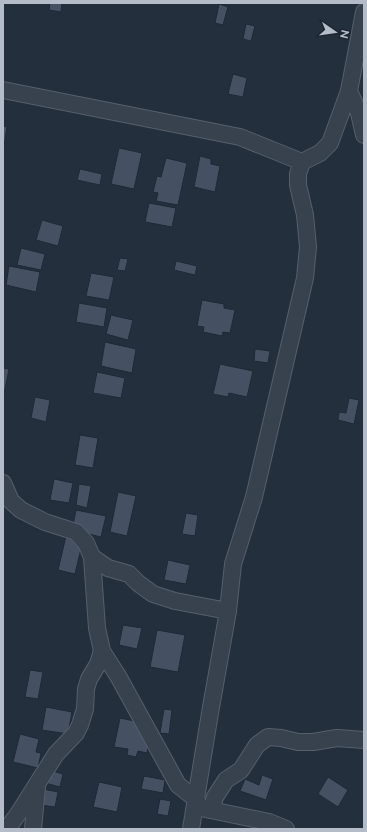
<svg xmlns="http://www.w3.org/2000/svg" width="367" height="832" font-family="Raleway,sans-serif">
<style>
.building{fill:#455162;stroke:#1f2835}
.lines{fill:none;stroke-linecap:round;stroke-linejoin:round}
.minor-casing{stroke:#565f6c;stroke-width:18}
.minor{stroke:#38414e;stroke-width:16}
</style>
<rect width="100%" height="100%" fill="#242f3e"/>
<g class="building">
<polygon points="50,3 62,3 61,12 49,10"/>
<polygon points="219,4 228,7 223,25 215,23"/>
<polygon points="246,24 255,26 251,41 243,39"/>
<polygon points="233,74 247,78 243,97 228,94"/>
<polygon points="3,126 7,127 3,152"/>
<polygon points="119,148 142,153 134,189 111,184"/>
<polygon points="200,156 211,159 211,164 220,166 215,192 194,187"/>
<polygon points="166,158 187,163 178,205 156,201 158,193 153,192 157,176 161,177"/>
<polygon points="80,169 102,174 100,185 77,180"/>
<polygon points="149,203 176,208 172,227 145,222"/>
<polygon points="42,220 63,226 58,246 36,240"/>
<polygon points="21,248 45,254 41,270 17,265"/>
<polygon points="120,258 128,259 125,271 117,270"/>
<polygon points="176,261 197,266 195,275 174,270"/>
<polygon points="9,266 40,272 36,292 6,285"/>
<polygon points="91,273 114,277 109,300 86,296"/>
<polygon points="202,300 224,304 224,308 235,310 230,333 223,332 222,336 203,332 204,327 197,326"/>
<polygon points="79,303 107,308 104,327 76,322"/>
<polygon points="111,315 133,320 128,340 106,334"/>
<polygon points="105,342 136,349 132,373 101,366"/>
<polygon points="255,349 270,351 268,363 254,361"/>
<polygon points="220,364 253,371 247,397 229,393 228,397 213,394"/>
<polygon points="3,368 9,369 4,394 3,394"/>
<polygon points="97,372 125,378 121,398 93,393"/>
<polygon points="35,397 50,400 46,422 31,418"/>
<polygon points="349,398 359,400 354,424 338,420 339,412 346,413"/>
<polygon points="80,435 98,438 93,468 75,465"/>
<polygon points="54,479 73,483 69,503 50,500"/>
<polygon points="79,484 91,486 87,508 76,505"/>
<polygon points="118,492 136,496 127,536 110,532"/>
<polygon points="76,510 106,516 101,537 72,530"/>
<polygon points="186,513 198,515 195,536 182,534"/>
<polygon points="66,536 83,540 75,574 58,570"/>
<polygon points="168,560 190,565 186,584 164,580"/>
<polygon points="123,625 142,628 137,649 119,645"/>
<polygon points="157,630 185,635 178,672 150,667"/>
<polygon points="30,670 43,672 38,699 25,697"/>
<polygon points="46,707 72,712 68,734 42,730"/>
<polygon points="164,709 172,710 169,734 160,733"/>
<polygon points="120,718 153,725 147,753 138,751 136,757 127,755 128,749 114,747"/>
<polygon points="20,734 39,739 36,752 41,753 38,768 13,762"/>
<polygon points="49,770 63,774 60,787 45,783"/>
<polygon points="262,775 273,779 266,800 240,791 245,779 259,785"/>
<polygon points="144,776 165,780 163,793 141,789"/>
<polygon points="328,777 348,790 338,807 318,794"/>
<polygon points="99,782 122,787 117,812 93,807"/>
<polygon points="43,789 58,792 55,807 40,805"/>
<polygon points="160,799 171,801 168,816 157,814"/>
</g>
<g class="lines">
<defs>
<g id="minor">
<polyline points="3,90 240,137 302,162 320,153 330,143 349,91 364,12"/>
<polyline points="349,91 359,113 364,135"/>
<polyline points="3,483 11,501 21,510 45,522 76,532 86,543 92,557 108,568 129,574 138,583 153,594 175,601 228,611"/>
<polyline points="92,557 97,628 102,651 118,676 178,785 197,800"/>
<polyline points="201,808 269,822 286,829"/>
<polyline points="211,810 215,797 226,780 241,770 257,745 268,737 281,738 298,742 313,742 337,738 364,740"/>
<polyline points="7,829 18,814 56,754 76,733 80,725 85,709 86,689 89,679 98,664 102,651"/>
<polyline points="33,829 37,787"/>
<polyline points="191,829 210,713 228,611 233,564 254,497 305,278 308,247 305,215 298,185 298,174 302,162"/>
</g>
</defs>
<use href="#minor" class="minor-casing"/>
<use href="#minor" class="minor"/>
</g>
<rect width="367" height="832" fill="none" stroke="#b4bcc9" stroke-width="8"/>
<g transform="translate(335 32) rotate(103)" stroke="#1d2633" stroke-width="3" paint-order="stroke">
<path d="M0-3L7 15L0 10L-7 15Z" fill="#b4bcc9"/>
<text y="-6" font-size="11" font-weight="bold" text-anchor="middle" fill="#b4bcc9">N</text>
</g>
</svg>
